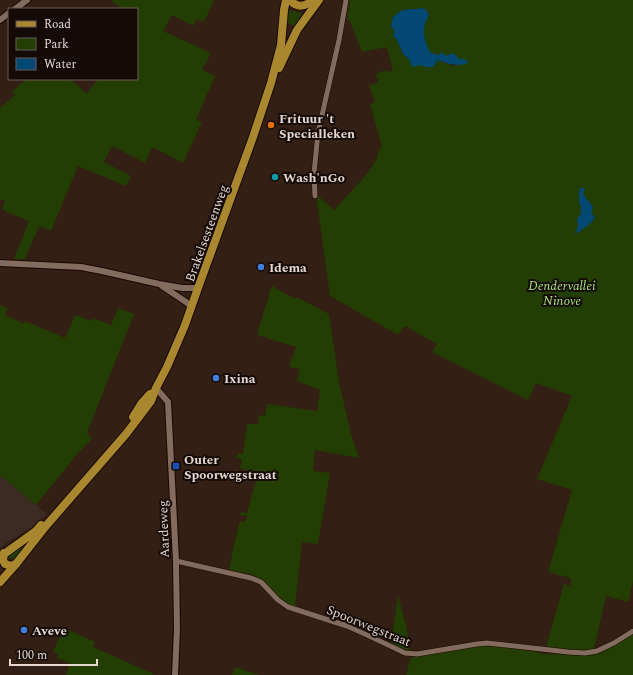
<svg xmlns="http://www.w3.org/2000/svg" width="633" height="675" font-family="Spectral,serif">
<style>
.commercial{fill:#3b2b23}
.green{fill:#223e02;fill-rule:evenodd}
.water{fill:#044874}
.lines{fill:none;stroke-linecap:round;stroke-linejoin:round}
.minor-casing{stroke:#1a0801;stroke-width:6}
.tertiary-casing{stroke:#1a0801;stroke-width:8}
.primary-casing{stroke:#1a0801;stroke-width:10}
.minor{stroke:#836b5e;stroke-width:5}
.tertiary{stroke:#836b5e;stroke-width:6}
.primary{stroke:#a8872f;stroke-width:8}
.food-dot{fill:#e8710a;stroke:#140b07;stroke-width:1.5}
.culture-dot{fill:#0f9aa8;stroke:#140b07;stroke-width:1.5}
.shop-dot{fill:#3f7fe0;stroke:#140b07;stroke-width:1.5}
.transit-dot{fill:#1a4fb4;stroke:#140b07;stroke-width:1.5}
.labels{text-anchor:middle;stroke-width:4;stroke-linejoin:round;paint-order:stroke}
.poi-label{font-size:13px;font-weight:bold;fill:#e6d8d1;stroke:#140b07;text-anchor:start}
.street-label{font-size:13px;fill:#e6d8d1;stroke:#140b07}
.park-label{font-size:13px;font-style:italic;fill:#a8e277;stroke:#140b07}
</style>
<rect width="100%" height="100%" fill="#331f14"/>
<polygon class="commercial" points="0,475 47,514 32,527 9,541 0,548"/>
<g class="green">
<polygon points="111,0 214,0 204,22 197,19 193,26 172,15 163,31 211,53 202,70 215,76 196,120 202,122 183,163 152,147 145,163 112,146 104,162 131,176 126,186 78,166 51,231 39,226 25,259 14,259 29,221 2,210 5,201 0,199 0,108 15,95 12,92 26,79 70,79 87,94 98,79 137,79 137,27 140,24 137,21 137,9 122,9"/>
<path d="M350,0H633V582L628,602L606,596L594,649L581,650L546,647L564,584L570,586L571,578L548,572L572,490L537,479L572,396L536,383L528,400L432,352L437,344L405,326L398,335L330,296L316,194L334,210L368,173L377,158L379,150L382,147L370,104L375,102L369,86L379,82L376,74L385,70L393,72L387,47L362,52L350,21L347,20ZM424,8L429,14C428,17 426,21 425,24C422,33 426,46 431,54L446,56L458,59L457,65L453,66L438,60L409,59L403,54L397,40L393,35L395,32L391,26L393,17L402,10Z"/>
<polygon points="287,8 292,11 301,13 304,15 296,28 290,24 285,22"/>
<polygon points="272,286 295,299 297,297 329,314 339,382 351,434 359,458 315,450 313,471 330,473 318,544 302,542 295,607 288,605 280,600 263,580 250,574 229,570 234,545 240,521 245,522 247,516 240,515 240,512 247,513 258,474 240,468 242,459 236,458 238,453 243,454 247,424 258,424 259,415 265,416 267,404 317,411 320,390 297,381 300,369 289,367 296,347 257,335 264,311 269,298 268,297"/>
<polygon points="0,305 7,308 5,315 24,324 25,321 65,338 75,315 93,321 94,318 111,325 118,308 134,314 87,433 92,439 78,453 36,505 0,475"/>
<polygon points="36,534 17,557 12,559 8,558 8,554"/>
<polygon points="398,595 406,626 410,648 407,651 391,645"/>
<polygon points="64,628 95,642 93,647 156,675 66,675 70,663 57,658 59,654 53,652"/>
<path d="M633,634V675H406L411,657L487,645L533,651L543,654L591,655C607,652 620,642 633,634Z"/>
<polygon points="235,667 260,675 232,675"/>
</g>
<g class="water">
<path d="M424,8L429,14C428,17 426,21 425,24C422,33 426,46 431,53L439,55L442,52L446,56L452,53L457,56L458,59H465L468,63C456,67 450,64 438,60L433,67H425L421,65L412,67L409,59L403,54L397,40L393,35L395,32L391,26L393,17L402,10Z"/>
<path d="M580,188H585L583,194L593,207L591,213L595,217C591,225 583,229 575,234L578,226L577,220L581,213V207L579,201V194Z"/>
</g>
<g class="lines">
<defs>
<g id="minor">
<polyline points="315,196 314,173 318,133 339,40 346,0"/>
<polyline points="176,561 251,578 261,582 278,600 288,607 347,626 367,635 405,653 417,654 477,644 487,643 568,652 585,653 597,651 614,643 633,631"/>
</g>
<g id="tertiary">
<polyline points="15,9 27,0"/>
<polyline points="0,20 9,13"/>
<polyline points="0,263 81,267 102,271 159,284 182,288 198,288"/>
<polyline points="162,286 186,302 192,307"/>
<polyline points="156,388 168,402 176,561 177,629 175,675"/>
</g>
<g id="primary">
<path d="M290,0C298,9 305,6 314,0"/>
<polyline points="279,68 297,30 319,0"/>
<polyline points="133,417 141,404 150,394"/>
<polyline points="4,553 3,560 5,564 11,566 16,564"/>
<polyline points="0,557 36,531 41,525"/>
<polyline points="0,582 16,564 45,527 126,434 151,401 156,388 167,367 185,325 198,288 253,137 271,83 281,45 284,10 286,0"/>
</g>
</defs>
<use href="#minor" class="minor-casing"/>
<use href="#tertiary" class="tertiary-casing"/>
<use href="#primary" class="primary-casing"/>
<use href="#minor" class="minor"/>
<use href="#tertiary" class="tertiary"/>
<use href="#primary" class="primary"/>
</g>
<circle class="food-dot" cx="271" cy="125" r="4"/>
<circle class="culture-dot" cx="275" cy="177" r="4"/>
<g class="shop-dot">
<circle cx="261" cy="267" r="4"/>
<circle cx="216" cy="378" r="4"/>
<circle cx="24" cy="630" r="4"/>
</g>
<rect class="transit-dot" x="172" y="462" width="8" height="8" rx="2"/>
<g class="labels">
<g class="poi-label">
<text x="279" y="123">Frituur 't<tspan x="279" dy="15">Specialleken</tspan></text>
<text x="283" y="182">Wash'nGo</text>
<text x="269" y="272">Idema</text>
<text x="224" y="383">Ixina</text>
<text x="184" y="464">Outer<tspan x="184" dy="15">Spoorwegstraat</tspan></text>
<text x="32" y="635">Aveve</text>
</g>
<g class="street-label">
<text transform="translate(206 233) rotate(-70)" y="5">Brakelsesteenweg</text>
<text transform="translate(163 529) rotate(-92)" y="5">Aardeweg</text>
<text transform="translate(369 625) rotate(22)" y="5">Spoorwegstraat</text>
</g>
<g class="park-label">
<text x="562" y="290">Dendervallei<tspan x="562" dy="15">Ninove</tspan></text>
</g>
</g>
<rect x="8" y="8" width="130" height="72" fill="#140b07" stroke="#685d58"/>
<rect x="16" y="21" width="20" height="6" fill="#a8872f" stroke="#685d58"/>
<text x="44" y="28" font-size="12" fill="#e6d8d1">Road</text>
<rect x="16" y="38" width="20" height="12" fill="#223e02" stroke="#685d58"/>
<text x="44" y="48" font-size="12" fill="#e6d8d1">Park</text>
<rect x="16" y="58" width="20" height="12" fill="#044874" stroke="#685d58"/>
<text x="44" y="68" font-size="12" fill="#e6d8d1">Water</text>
<path d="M10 659v6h87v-6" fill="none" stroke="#e6d8d1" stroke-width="2"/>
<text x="16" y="659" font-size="12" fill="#e6d8d1" stroke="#140b07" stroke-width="3" paint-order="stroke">100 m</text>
</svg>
